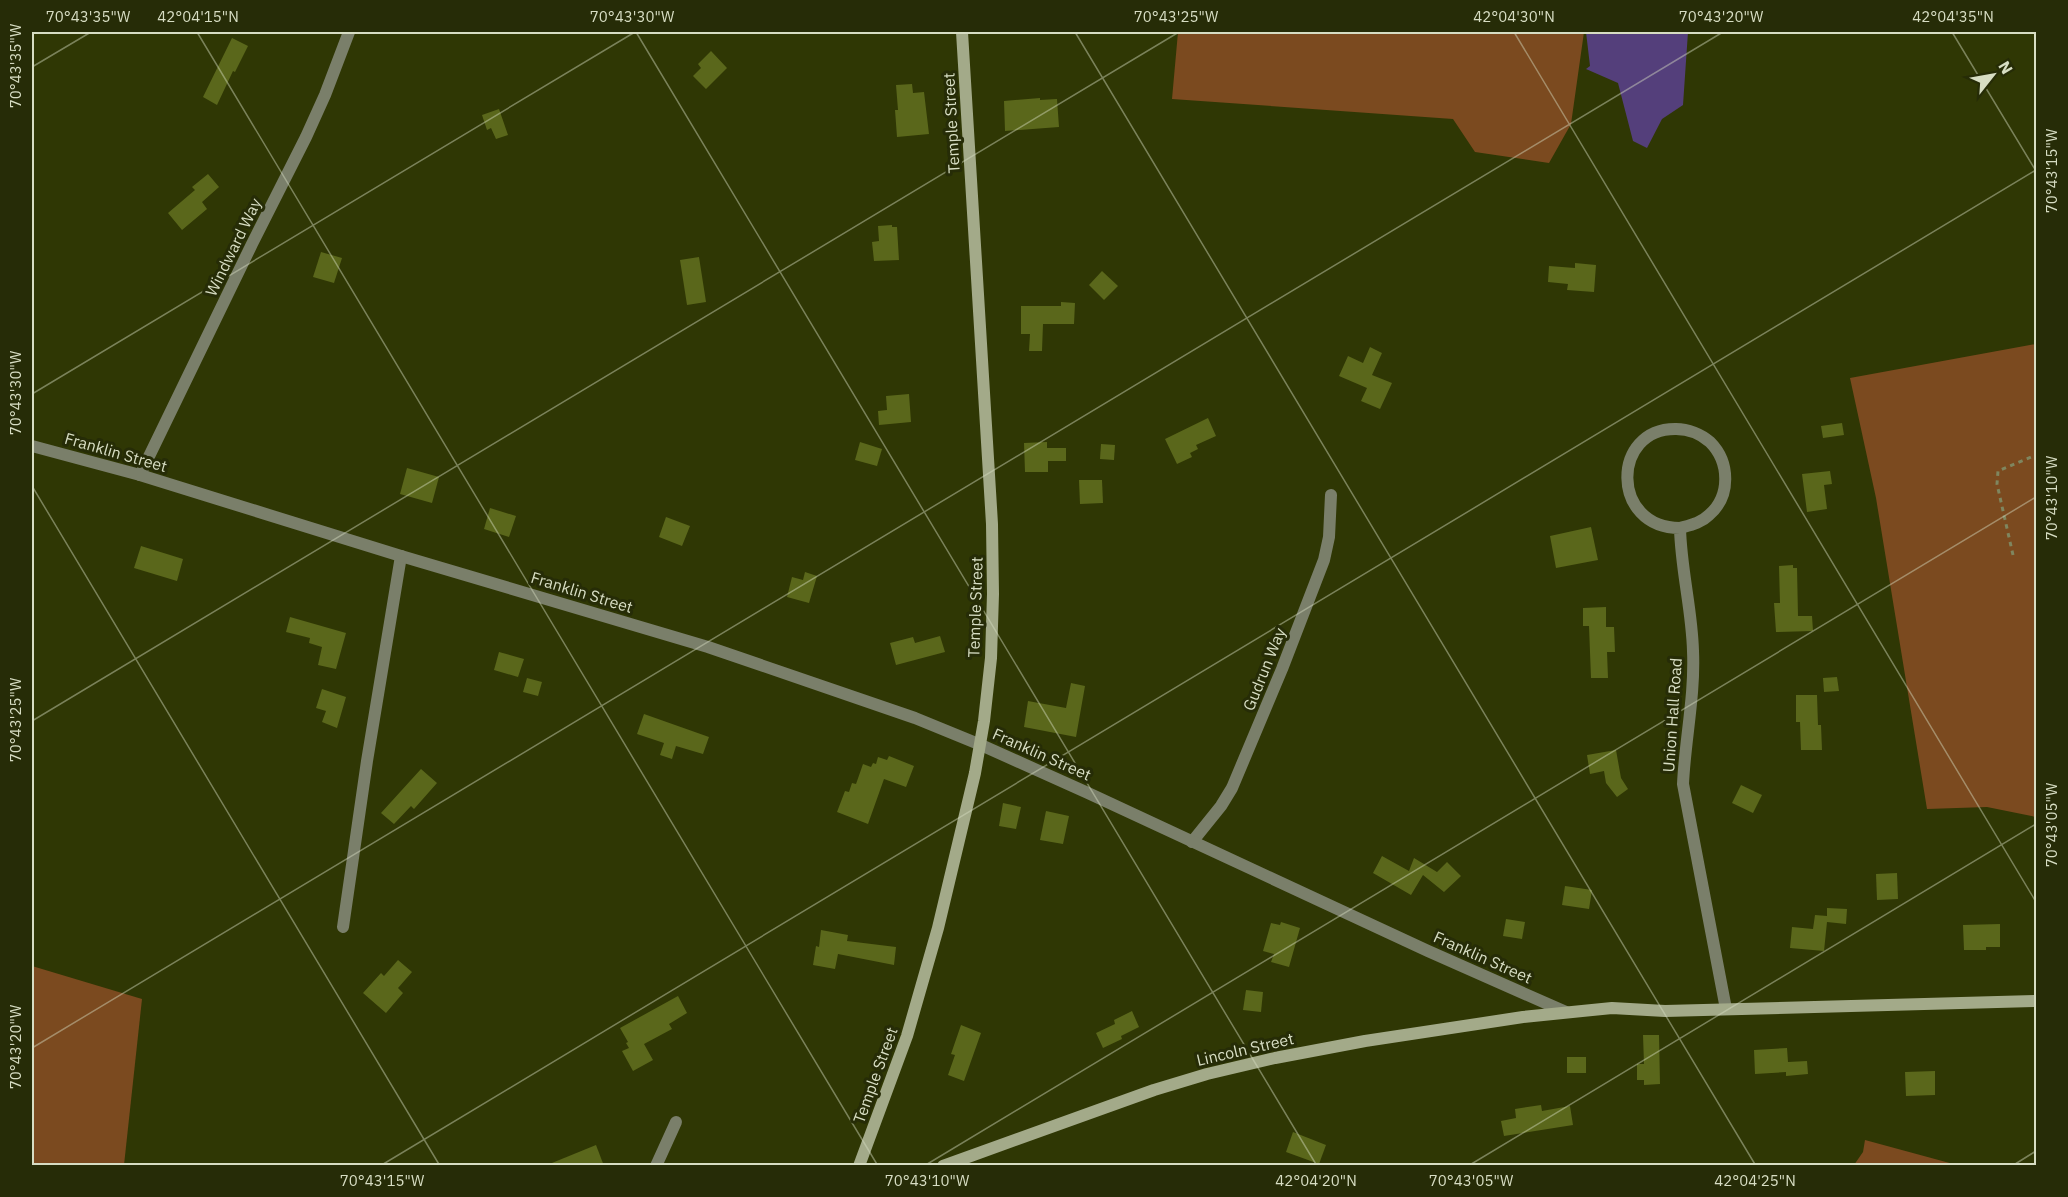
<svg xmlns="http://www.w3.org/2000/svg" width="2068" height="1197" font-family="'IBM Plex Sans',sans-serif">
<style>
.green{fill:#7b4a1f}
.water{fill:#543f7b}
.building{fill:#5a671b}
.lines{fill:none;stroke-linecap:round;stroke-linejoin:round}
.path{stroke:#7f865f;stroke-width:3;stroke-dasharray:4.5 4.5;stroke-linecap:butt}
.minor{stroke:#7a7f6a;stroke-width:12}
.tertiary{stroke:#7a7f6a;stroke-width:12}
.secondary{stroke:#a3aa89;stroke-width:12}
.ticks{fill:none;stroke:#d7ddc3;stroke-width:1.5;stroke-opacity:0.45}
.labels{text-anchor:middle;stroke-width:6;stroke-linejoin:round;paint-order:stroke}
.street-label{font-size:16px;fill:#d7ddc3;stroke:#262c07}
.neatline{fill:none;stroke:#d7ddc3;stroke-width:2}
.ticks-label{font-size:15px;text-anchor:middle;fill:#d7ddc3}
</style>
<rect width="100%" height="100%" fill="#2f3704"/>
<g class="green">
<polygon points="1178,32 1584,32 1571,124 1549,163 1475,152 1453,119 1172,99"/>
<polygon points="2036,344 2036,817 1987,807 1927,809 1876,498 1850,378"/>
<polygon points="32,966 142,999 124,1165 32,1165"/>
<polygon points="1865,1140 1957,1165 1854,1165 1863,1152"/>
</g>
<polygon class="water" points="1586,32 1688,32 1683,105 1662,119 1647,148 1633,141 1618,83 1586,69 1590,66"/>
<g class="building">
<polygon points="232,38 248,46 235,72 233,71 217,105 203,97"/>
<polygon points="711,51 727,68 706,89 693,76 701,68 698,64"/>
<polygon points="912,84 913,93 924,92 929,134 897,137 895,110 898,110 896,85"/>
<polygon points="1040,98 1040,100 1057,99 1059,127 1005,131 1004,101"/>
<polygon points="499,109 508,135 496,139 491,128 487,130 482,115"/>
<polygon points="208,174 219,187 202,202 207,209 182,230 168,213 195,190 192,187"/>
<polygon points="892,225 892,227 897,227 899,260 874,261 872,242 879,241 878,226"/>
<polygon points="321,252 342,258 334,283 313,277"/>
<polygon points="699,257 706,302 687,305 680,260"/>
<polygon points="1575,263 1596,265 1594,292 1567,290 1568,284 1548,282 1549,266 1575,268"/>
<polygon points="1102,271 1118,286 1104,300 1089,285"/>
<polygon points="1061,302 1075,303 1074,324 1043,324 1042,351 1029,351 1030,334 1021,334 1021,306 1061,306"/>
<polygon points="1370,347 1382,353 1372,375 1392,383 1380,409 1361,401 1367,388 1339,376 1348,356 1363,363"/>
<polygon points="909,394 911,422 879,425 878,411 887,410 886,396"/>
<polygon points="1208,418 1216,436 1196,445 1198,449 1190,453 1192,457 1177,464 1165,439"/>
<polygon points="1842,423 1844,435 1823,438 1821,426"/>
<polygon points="860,442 882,449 877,466 855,460"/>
<polygon points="1047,442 1047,448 1066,448 1066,461 1048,461 1048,472 1025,472 1024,443"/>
<polygon points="1101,444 1115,445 1114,460 1100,459"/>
<polygon points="407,468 439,477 432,503 400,494"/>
<polygon points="1830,471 1832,484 1824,485 1827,509 1807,512 1802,474"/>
<polygon points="1079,480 1102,480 1103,503 1080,504"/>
<polygon points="490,508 516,516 509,537 484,529"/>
<polygon points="666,517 690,526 682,546 659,537"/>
<polygon points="1591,527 1598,560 1556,568 1550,536"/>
<polygon points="141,546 183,559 177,581 134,568"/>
<polygon points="1793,565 1793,568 1797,568 1798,616 1812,616 1813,631 1776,632 1774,603 1780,603 1779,566"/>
<polygon points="805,572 817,576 809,603 787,597 792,577 803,580"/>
<polygon points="1606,607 1606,627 1614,627 1615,652 1607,652 1608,678 1591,678 1589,626 1583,626 1583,608"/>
<polygon points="290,617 346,633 336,669 318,665 322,647 309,643 310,638 286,632"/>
<polygon points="940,636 945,652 896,665 890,643 913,637 915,643"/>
<polygon points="499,652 524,659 518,677 494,670"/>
<polygon points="1837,677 1839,691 1824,692 1823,678"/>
<polygon points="527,678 542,682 538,696 523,692"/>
<polygon points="1071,683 1085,686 1076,737 1024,727 1028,701 1066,708"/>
<polygon points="322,689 346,697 337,728 322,722 326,711 316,708"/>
<polygon points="1796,695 1817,695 1818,725 1821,725 1822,750 1801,750 1800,722 1796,722"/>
<polygon points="644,714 709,737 703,754 676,746 672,759 660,755 664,743 637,734"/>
<polygon points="1616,750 1621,778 1628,789 1617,797 1606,783 1604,771 1590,774 1587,755"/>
<polygon points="889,756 914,766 906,787 884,779 868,824 837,812 845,791 849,792 852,783 856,784 863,764 871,767 873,763 876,764 878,757 887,760"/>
<polygon points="421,769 437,783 414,809 411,806 394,824 381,813"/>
<polygon points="1741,785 1762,795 1753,813 1732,803"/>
<polygon points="1003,803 1021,807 1016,829 999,826"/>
<polygon points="1046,811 1069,816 1063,844 1040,840"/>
<polygon points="1382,856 1409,871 1414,858 1437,872 1447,862 1461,876 1444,892 1423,875 1411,895 1373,873"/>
<polygon points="1897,873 1898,899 1877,900 1876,874"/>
<polygon points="1565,886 1592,890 1589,909 1562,905"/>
<polygon points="1827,908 1847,909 1846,924 1827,922 1824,951 1790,948 1792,927 1813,929 1815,915 1827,916"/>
<polygon points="1506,919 1525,922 1522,939 1503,936"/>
<polygon points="1281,922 1300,928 1289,967 1271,962 1274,954 1263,951 1271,923 1280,925"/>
<polygon points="2000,924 2000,947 1986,947 1986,950 1964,950 1963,925"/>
<polygon points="821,930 848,935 847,941 896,947 894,965 838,954 835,969 813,965 816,946 819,947"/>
<polygon points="398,960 412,972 398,988 403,993 386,1013 363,993 381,973 384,976"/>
<polygon points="1246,990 1263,992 1261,1012 1243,1010"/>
<polygon points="678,996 687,1013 669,1024 672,1029 644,1044 653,1060 633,1071 622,1051 629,1048 626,1043 628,1042 620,1028"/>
<polygon points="1132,1011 1139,1027 1121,1036 1122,1039 1103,1048 1096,1033 1115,1024 1114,1020"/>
<polygon points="961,1025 981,1033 964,1081 948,1075 955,1055 951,1054"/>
<polygon points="1643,1035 1659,1035 1660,1084 1644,1085 1644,1080 1637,1080 1637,1064 1644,1064"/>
<polygon points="1787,1048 1788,1062 1807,1061 1808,1074 1786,1076 1786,1072 1755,1074 1754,1050"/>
<rect x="1567" y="1057" width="19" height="16"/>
<polygon points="1935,1071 1935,1095 1906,1096 1905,1072"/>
<polygon points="1541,1105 1542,1111 1570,1106 1573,1125 1504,1136 1501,1121 1516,1118 1515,1109"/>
<polygon points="1293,1132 1326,1145 1319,1164 1286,1152"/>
<polygon points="596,1145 604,1166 547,1166 547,1165"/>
</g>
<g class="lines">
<polyline class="path" points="2013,555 1997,484 1998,471 2036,455"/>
<g class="minor">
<polyline points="140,475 252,244 306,137 325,95 349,32"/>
<path d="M1680,528C1691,525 1701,523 1709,515C1731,496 1730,462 1710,442C1701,434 1688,429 1676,429C1611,428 1610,528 1680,528C1681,570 1692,610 1693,651C1695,696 1685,740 1683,784L1726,1009"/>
<polyline points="1192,842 1221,806 1232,788 1282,669 1324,560 1329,537 1331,495"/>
<polyline points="343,927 367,761 401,556"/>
<polyline points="656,1166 676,1122"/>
</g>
<polyline class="tertiary" points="32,446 140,475 401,556 708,647 915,718 981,745 1088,793 1428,951 1566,1012"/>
<g class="secondary">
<polyline points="859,1166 907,1036 938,928 975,773 984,721 991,658 993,594 992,524 962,32"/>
<polyline points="943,1166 1154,1090 1207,1074 1275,1058 1365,1041 1523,1017 1612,1008 1665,1011 2036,1001"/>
</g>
</g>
<path class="ticks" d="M197,32L878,1166M636,32L1317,1166M1075,32L1756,1166M1514,32L2036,902M1952,32L2036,171M32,67L91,32M32,394L635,32M32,486L440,1166M32,721L1179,32M32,1048L1723,32M380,1166L2036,170M924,1166L2036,497M1468,1166L2036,824M2012,1166L2036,1151"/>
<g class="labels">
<g class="street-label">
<text transform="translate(951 123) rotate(-93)" y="6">Temple Street</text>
<text transform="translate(233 247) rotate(-64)" y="6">Windward Way</text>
<text transform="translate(116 452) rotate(16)" y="6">Franklin Street</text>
<text transform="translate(582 592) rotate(17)" y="6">Franklin Street</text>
<text transform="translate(975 607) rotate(-88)" y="6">Temple Street</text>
<text transform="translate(1264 669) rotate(-68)" y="6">Gudrun Way</text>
<text transform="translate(1672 715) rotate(-86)" y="6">Union Hall Road</text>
<text transform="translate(1042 754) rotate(24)" y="6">Franklin Street</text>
<text transform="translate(1483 957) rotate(24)" y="6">Franklin Street</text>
<text transform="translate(1245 1049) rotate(-13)" y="6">Lincoln Street</text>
<text transform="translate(875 1075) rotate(-70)" y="6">Temple Street</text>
</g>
</g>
<rect width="2068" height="1197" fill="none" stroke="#262c07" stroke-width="66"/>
<g transform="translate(1993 75) rotate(59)" stroke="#262c07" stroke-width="4.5" paint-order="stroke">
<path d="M0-4.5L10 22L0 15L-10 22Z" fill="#d7ddc3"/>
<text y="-9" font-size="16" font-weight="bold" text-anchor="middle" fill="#d7ddc3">N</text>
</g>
<rect x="33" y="33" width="2002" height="1131" class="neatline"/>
<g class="ticks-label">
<text x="88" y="22">70°43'35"W</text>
<text x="198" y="22">42°04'15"N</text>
<text x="632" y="22">70°43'30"W</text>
<text x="1176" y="22">70°43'25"W</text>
<text x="1514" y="22">42°04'30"N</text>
<text x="1721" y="22">70°43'20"W</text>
<text x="1953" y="22">42°04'35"N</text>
<text transform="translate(16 66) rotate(-90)" y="5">70°43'35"W</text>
<text transform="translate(2052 171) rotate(-90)" y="5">70°43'15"W</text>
<text transform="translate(16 393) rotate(-90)" y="5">70°43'30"W</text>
<text transform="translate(2052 498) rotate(-90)" y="5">70°43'10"W</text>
<text transform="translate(16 720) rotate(-90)" y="5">70°43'25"W</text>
<text transform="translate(2052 825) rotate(-90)" y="5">70°43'05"W</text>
<text transform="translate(16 1047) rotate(-90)" y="5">70°43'20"W</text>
<text x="382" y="1186">70°43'15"W</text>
<text x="927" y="1186">70°43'10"W</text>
<text x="1316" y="1186">42°04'20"N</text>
<text x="1471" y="1186">70°43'05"W</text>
<text x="1755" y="1186">42°04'25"N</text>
</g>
</svg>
